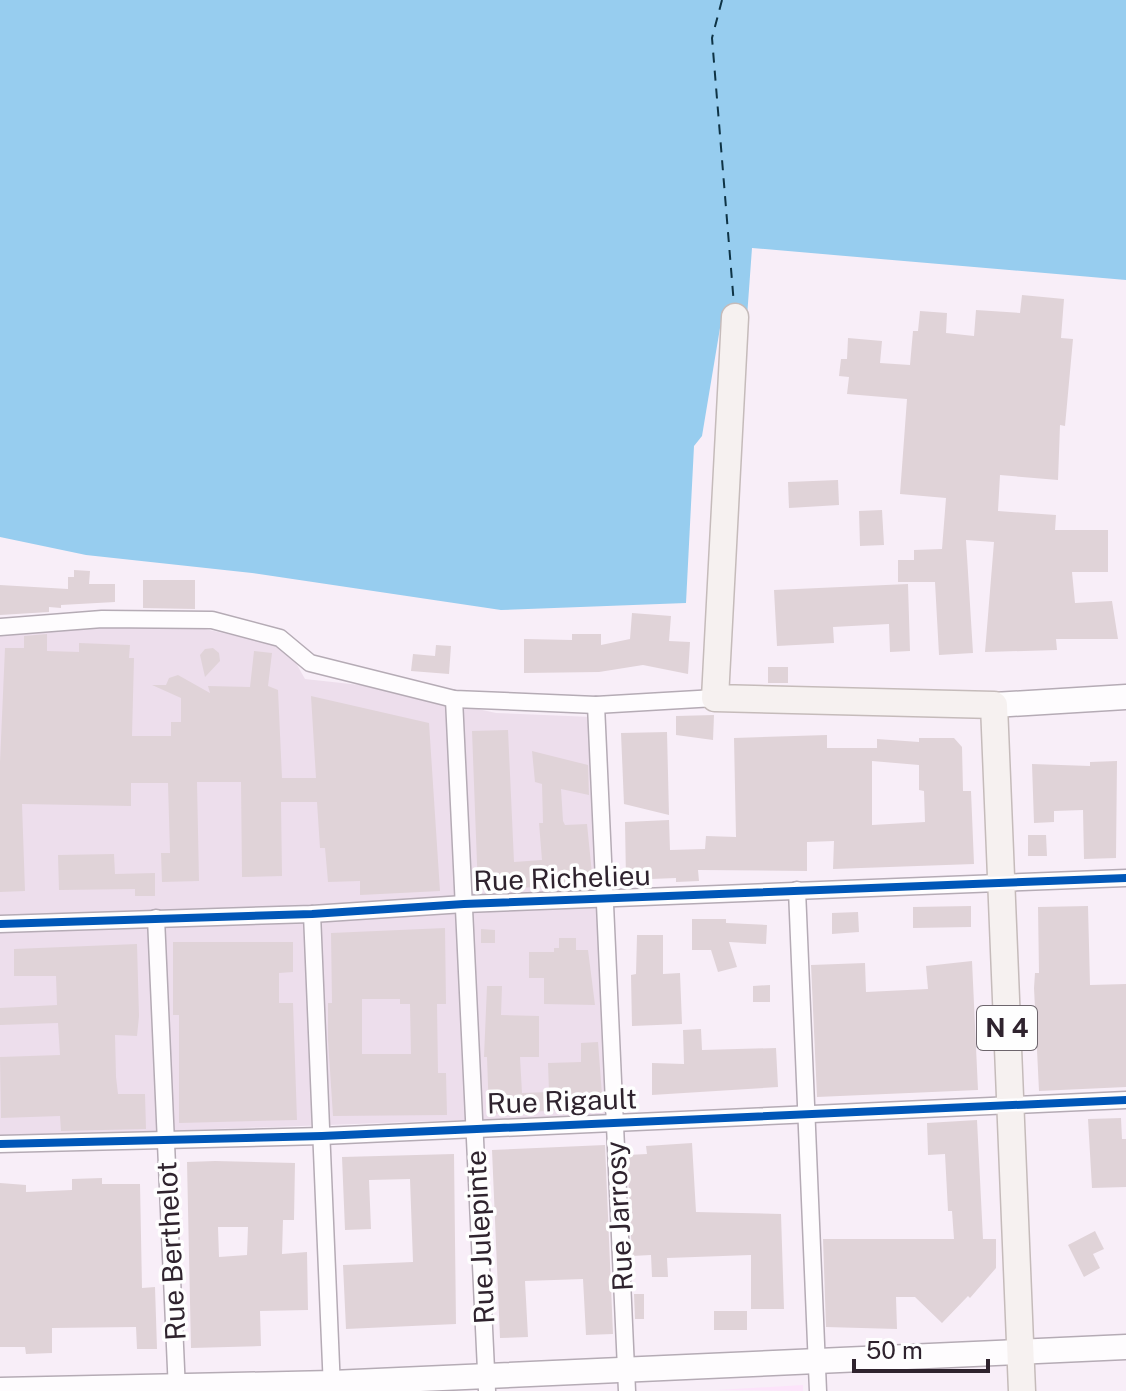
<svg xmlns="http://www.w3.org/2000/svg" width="1126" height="1391" font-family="'Public Sans',sans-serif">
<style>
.built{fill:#fce3fa}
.industrial{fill:#eddeec}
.water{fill:#97cdef}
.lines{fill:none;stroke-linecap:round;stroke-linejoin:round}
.ferry{stroke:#0e3345;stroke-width:2;stroke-dasharray:10 8;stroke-linecap:butt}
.building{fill:#e0d3d8;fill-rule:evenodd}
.street-casing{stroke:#b5abb5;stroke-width:19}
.secondary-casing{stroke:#b5abb5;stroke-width:27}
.primary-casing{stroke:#c5bbba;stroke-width:29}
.street{stroke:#fefcfe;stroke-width:16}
.secondary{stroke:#fefcfe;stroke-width:24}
.primary{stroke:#f6f1f0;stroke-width:26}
.cycleway-casing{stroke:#fefefe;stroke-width:13}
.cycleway{stroke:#0057b8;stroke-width:8}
.labels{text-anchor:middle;stroke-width:7;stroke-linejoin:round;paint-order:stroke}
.shield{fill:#fefefe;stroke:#6d656c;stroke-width:2}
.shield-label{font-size:26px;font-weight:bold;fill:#2f232e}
.street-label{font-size:28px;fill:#2f232e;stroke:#fefefe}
</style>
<rect width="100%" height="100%" fill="#f8eef8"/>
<polygon class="built" points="803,1385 803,1391 717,1390"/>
<polygon class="industrial" points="182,624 287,647 305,679 378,687 496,713 592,717 610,872 624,1114 0,1137 0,633"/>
<polygon class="water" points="0,0 1126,0 1126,280 752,248 747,317 722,316 702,436 694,446 686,603 501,610 252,573 86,555 0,537"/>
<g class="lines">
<polyline class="ferry" points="722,0 712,38 734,305"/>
</g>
<g class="building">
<polygon points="1022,295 1064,299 1061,338 1073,339 1065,426 1060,425 1058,480 1000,475 998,511 1056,515 1055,530 1108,530 1108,572 1072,572 1075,603 1112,601 1118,639 1056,639 1057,650 985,652 994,542 966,540 973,653 939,655 935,582 898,582 898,560 914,560 914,550 942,549 946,498 900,494 907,399 847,394 849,377 839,376 841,359 847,359 848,338 882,341 880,363 910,365 913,331 918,331 920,311 947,313 946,333 974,336 976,310 1020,313"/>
<polygon points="838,480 839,505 789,508 788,482"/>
<polygon points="882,510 884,545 860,546 859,511"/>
<polygon points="74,570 90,571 89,584 115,584 115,602 61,605 61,608 49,607 49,612 0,615 0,585 68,589 68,577 74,577"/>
<polygon points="143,580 195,580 195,609 143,608"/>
<polygon points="908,584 910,651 890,652 889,624 833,627 834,643 777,646 774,590"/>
<polygon points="632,613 671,616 669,641 690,642 688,674 643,665 599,672 524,673 524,639 572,640 572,634 601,634 601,645 630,639"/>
<polygon points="47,634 47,651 79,652 79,643 130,645 129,658 134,658 132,736 171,736 171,722 181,722 181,698 152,685 166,685 169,678 178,675 210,693 208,686 250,687 254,651 272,653 268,686 278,690 282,778 316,778 311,696 429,723 440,891 360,895 360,881 328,882 325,848 320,848 317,802 281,802 282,876 242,877 241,782 197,782 199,881 162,882 161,853 170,853 168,783 131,783 131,806 22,804 25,891 0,892 0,762 5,648 24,648 24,636"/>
<polygon points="436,645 451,646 449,674 411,671 413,654 435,656"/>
<polygon points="213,648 219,653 220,661 205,677 200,655 205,649"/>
<rect x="768" y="667" width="20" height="16"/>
<polygon points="714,715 713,740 676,735 676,716"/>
<polygon points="508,730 514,862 542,860 539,823 543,823 542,784 535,782 532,751 588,765 589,795 561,789 563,821 565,825 587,824 593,884 478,890 472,731"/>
<polygon points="667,732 669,815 624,804 621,733"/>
<path d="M827,735V748H877V739L919,742V738H954L962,747L963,791H971L974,864L833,869L834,841L807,842V871L698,870L699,881L676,882V878L626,880L625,822L669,820L670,850L705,849L706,836L736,837L734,738ZM872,761L919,765V790L924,791L925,822L872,825Z"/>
<polygon points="1117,761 1116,858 1084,859 1083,810 1054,811 1054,822 1034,823 1032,764 1090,766 1090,762"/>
<polygon points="1028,835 1046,835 1047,856 1028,856"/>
<polygon points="114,854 115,874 155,873 155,896 135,896 135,889 59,890 58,855"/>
<polygon points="971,906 971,927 913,928 913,907"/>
<polygon points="1088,906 1090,985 1126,984 1126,1087 1039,1091 1034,988 1035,973 1039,973 1038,907"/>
<polygon points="858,912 859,932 832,934 832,913"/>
<polygon points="692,919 726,919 726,923 767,925 766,944 729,942 737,967 718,972 711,950 692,950"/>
<path d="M445,928L446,1004H437L438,1073H446L447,1115L333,1116L328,1040V1003H332L331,933ZM362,999H400V1004H410L411,1054H362Z"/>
<polygon points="481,929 495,930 495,943 481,943"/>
<polygon points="637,935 663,935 663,974 680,973 682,1024 632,1026 631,975 636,974"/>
<polygon points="559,938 576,938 576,950 588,950 595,1005 544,1004 544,978 529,978 529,952 554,952 554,948 559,948"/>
<polygon points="173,942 293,942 293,972 279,973 279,1003 293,1003 297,1120 179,1123 179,1015 173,1015"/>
<polygon points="137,944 139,1016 137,1036 115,1035 116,1077 118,1094 145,1094 146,1129 61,1131 60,1116 1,1118 0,1057 60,1055 58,1023 0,1025 0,1008 57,1005 56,976 14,976 14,949"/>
<polygon points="972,961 978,1090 817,1097 811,965 865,963 866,992 928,989 926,966"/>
<polygon points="770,985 770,1002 753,1002 753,986"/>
<polygon points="487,986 502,986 501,1015 539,1016 539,1057 520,1057 522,1093 549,1092 548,1063 581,1062 581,1043 598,1042 603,1108 489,1114 487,1057 484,1057"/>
<polygon points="701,1029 702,1050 776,1048 778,1087 652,1095 652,1063 684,1064 683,1030"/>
<polygon points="1121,1118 1122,1139 1126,1139 1126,1187 1092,1188 1088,1119"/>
<polygon points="977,1120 983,1239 996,1239 996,1268 970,1298 968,1296 942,1323 915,1297 896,1297 897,1329 826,1327 823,1239 954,1239 952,1211 948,1211 945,1154 928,1155 927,1123"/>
<polygon points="692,1143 696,1212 781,1214 784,1309 751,1309 751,1255 667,1258 668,1277 652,1277 651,1255 632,1256 627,1155 647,1154 646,1146"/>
<polygon points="605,1145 613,1334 586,1335 583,1279 525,1281 528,1337 500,1338 492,1150"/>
<polygon points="454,1154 456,1324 346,1329 343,1265 413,1262 410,1179 369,1180 371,1229 345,1230 342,1157"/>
<path d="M215,1161L295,1163L294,1220H283L282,1254L307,1252L308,1310L260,1311L261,1346L191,1348L187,1162ZM218,1227H248L247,1255L219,1257Z"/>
<polygon points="102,1178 102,1184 140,1184 142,1288 155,1287 157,1349 137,1349 136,1327 52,1328 52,1353 26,1354 25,1347 0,1347 0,1183 26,1185 26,1192 72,1190 72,1179"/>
<polygon points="1095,1231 1104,1249 1093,1254 1100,1268 1084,1277 1068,1245"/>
<polygon points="634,1294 644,1294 644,1319 635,1319"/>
<rect x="714" y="1311" width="33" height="19"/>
</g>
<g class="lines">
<defs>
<g id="street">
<polyline points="0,627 102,619 212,620 280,638 310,663 454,699 596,705 715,698"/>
<polyline points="454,699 487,1391"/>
<polyline points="596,705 627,1391"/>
<polyline points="797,890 818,1391"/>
<polyline points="312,914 332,1389"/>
<polyline points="156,918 177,1391"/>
<polyline points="0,924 312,914 464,904 1126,878"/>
<polyline points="0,1144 322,1136 1126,1100"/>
</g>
<g id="secondary">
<polyline points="994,705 1126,697"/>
<polyline points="0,1390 332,1383 1126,1347"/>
</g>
<polyline id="primary" points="735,317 715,698 994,705 1022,1391"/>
</defs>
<use href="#street" class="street-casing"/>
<use href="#secondary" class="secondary-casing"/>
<use href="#primary" class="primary-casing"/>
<use href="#street" class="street"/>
<use href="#secondary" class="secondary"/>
<use href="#primary" class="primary"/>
<defs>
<g id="cycleway">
<polyline points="0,924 312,914 464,904 1126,878"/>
<polyline points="0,1144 322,1136 1126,1100"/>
</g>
</defs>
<use href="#cycleway" class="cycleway-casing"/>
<use href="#cycleway" class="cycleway"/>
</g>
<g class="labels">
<rect class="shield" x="977" y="1006" width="60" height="44" rx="6"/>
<g class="shield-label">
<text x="1007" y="1037">N 4</text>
</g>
<g class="street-label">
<text transform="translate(562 878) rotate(-2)" y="10">Rue Richelieu</text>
<text transform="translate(562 1101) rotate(-2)" y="10">Rue Rigault</text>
<text transform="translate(619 1216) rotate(-93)" y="10">Rue Jarrosy</text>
<text transform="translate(480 1237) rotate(-93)" y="10">Rue Julepinte</text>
<text transform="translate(171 1251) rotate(-93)" y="10">Rue Berthelot</text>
</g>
</g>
<path d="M854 1359v12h134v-12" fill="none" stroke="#2f232e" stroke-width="4"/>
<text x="866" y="1359" font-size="24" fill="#2f232e" stroke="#fefefe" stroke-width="6" paint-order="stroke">50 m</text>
</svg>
